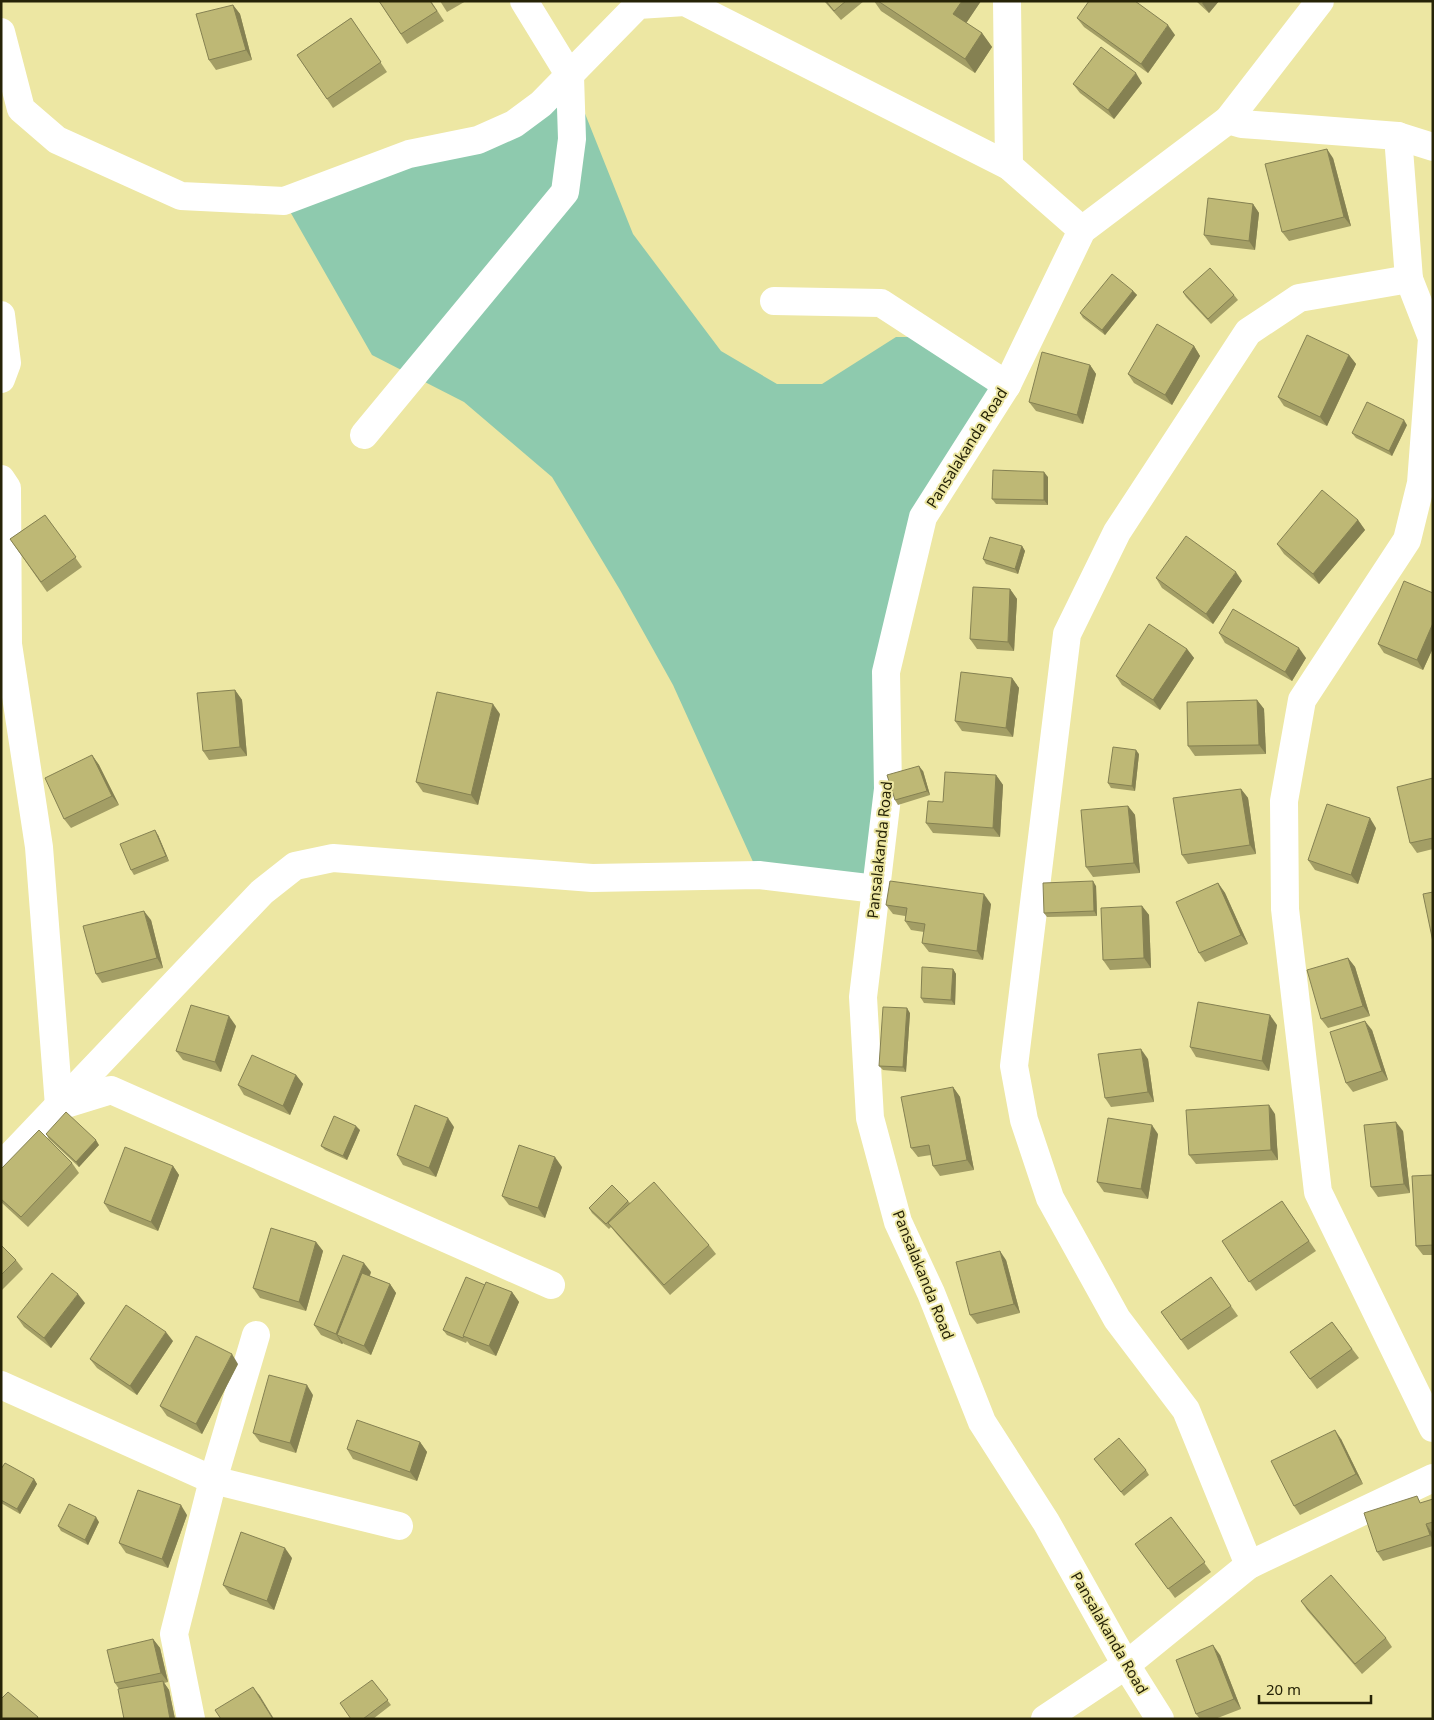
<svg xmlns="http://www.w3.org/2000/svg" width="1434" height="1720" font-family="'Noto Sans',sans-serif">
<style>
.green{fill:#8ecaae}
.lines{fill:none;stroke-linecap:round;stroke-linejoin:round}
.minor{stroke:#fff;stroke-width:28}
.wall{fill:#a39e65}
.shaded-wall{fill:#858152}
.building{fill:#beb875;stroke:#858152}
.labels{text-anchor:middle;stroke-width:4;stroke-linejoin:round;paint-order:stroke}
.street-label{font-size:15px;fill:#262307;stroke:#ede7a3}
</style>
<rect width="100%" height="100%" fill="#ede7a3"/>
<polygon class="green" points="570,76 633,234 721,351 777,384 822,384 896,337 932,337 1007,385 964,452 901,604 876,889 759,875 673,685 620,590 552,477 464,402 372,355 284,201 478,140"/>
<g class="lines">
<g class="minor">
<polyline points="1007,1 1009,166"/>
<polyline points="1,32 21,109 57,140 181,196 284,201 409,154 478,140 514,124 541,104 638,5 685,2 1009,166 1082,230"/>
<polyline points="1228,120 1242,124 1398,136 1433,147"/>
<polyline points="1398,136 1409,279"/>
<polyline points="774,301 881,303 1007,385"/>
<polyline points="1,315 7,363 1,379"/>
<polyline points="364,435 565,192 572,139 570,76 524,1"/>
<polyline points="1,479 7,488 8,644 39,847 59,1106 111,1090 551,1285"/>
<polyline points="1,1166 262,892 295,866 333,858 592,878 759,875 876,889"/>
<polyline points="1,1385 213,1480 399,1526"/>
<polyline points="1249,1565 1186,1410 1117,1319 1050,1198 1024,1120 1014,1066 1067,634 1117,532 1248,332 1299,298 1409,279 1432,338 1421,483 1407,540 1302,700 1284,801 1285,909 1318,1192 1433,1428"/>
<polyline points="191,1719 174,1634 213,1480 256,1335"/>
<polyline points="1045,1719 1126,1665 1249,1565 1433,1478"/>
<polyline points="1160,1719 1126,1665 1046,1522 982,1422 931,1293 898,1222 870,1118 863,997 888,789 886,672 923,517 1007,385 1082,230 1228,120 1320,1"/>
</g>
</g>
<g class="wall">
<polygon points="379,1 431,1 444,21 407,44"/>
<polygon points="440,1 466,1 447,12"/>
<polygon points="824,1 864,1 841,20"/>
<polygon points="874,1 981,1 966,23 982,33 992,47 975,73 881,11"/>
<polygon points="1196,1 1219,1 1209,13"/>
<polygon points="233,5 240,14 252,60 216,70 209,60"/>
<polygon points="351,18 387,72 333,108 297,55"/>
<polygon points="1077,18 1175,35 1148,73 1084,27"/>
<polygon points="1142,83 1114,119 1080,93 1073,84"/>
<polygon points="1333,158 1351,226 1289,241 1282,232"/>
<polygon points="1253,204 1259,213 1255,250 1211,245 1204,235"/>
<polygon points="1133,291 1137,295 1105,335 1083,318 1080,313"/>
<polygon points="1183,292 1234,295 1238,300 1211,324 1186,297"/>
<polygon points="1194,346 1200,356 1172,405 1134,383 1128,374"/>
<polygon points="1349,355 1356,364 1327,426 1284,406 1278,397"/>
<polygon points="1090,365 1096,374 1083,424 1036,411 1029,402"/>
<polygon points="1407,425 1392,456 1356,438 1352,433"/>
<polygon points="1048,477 1048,505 996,504 992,499"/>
<polygon points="45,515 82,567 47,592 10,539"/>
<polygon points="1358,520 1365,530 1319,584 1284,554 1277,544"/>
<polygon points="1022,546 1025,551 1018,574 986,564 983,559"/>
<polygon points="1156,578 1242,581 1213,624 1162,588"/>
<polygon points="1010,589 1017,599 1014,651 977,649 970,639"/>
<polygon points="1433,593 1433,648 1423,670 1384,653 1378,644"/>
<polygon points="1219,633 1306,658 1292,681 1225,643"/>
<polygon points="1187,649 1194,658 1160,710 1122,685 1116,676"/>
<polygon points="1012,678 1019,688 1013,737 962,731 955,721"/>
<polygon points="235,690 242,700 247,756 209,760 203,751"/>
<polygon points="1257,700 1264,709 1266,754 1195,756 1188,746"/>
<polygon points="500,714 478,805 423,792 416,782"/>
<polygon points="1139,754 1135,791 1111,788 1108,783"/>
<polygon points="92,755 99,765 119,805 71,828 64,819"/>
<polygon points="923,771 930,795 898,805 895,800"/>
<polygon points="996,775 1003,785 1000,837 933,833 926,823 943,802"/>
<polygon points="1433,778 1433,849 1417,853 1410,843"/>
<polygon points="1241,789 1248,798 1256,854 1188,864 1182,855"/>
<polygon points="1128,806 1135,815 1140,873 1093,877 1086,867"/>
<polygon points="1376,828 1358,884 1315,870 1308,860"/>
<polygon points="158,835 169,861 134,875 131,870"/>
<polygon points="1218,883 1225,893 1248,944 1205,962 1199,953"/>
<polygon points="1096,886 1097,916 1047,917 1044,913"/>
<polygon points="991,904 983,960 929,952 922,943 924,932 911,930 905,921 905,916 893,914 886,905"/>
<polygon points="1142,906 1149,915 1151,968 1110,970 1103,960"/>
<polygon points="151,920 163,968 102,983 96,974"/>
<polygon points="1348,958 1355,967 1370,1016 1328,1028 1321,1019"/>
<polygon points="953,969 956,974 955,1005 924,1003 921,998"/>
<polygon points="910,1013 906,1072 883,1070 879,1066"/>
<polygon points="1277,1025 1269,1071 1196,1057 1190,1047"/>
<polygon points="236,1026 221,1072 183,1060 176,1051"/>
<polygon points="1372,1030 1388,1080 1353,1092 1346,1083"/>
<polygon points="1148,1059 1154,1102 1111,1107 1105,1098"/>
<polygon points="296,1075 303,1084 290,1115 244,1095 238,1085"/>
<polygon points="953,1087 960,1097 974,1170 940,1176 933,1166 931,1155 918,1157 911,1148"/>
<polygon points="1275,1114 1278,1160 1196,1164 1189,1155"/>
<polygon points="454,1127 436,1177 403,1165 397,1155"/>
<polygon points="360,1130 347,1160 325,1150 321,1146"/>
<polygon points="1403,1131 1410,1193 1378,1197 1371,1187"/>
<polygon points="46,1134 99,1145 79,1167 49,1139"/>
<polygon points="1158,1134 1148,1199 1104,1192 1097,1182"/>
<polygon points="72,1163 79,1173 28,1227 1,1202 1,1169"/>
<polygon points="173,1166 179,1175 158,1231 110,1212 104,1203"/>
<polygon points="562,1167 545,1218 509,1205 502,1196"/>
<polygon points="1433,1175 1433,1255 1423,1255 1416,1246"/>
<polygon points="628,1201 630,1203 709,1245 716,1254 670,1295 615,1232 611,1227 609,1229 592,1213 589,1208"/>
<polygon points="1282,1201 1316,1251 1256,1291 1222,1241"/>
<polygon points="316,1242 323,1251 306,1311 260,1298 253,1288"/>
<polygon points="1,1245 16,1260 23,1269 1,1291"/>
<polygon points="1006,1260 1020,1313 977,1324 970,1315"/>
<polygon points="371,1272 370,1276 390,1284 396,1293 371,1355 344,1344 343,1343 342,1344 321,1335 314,1325"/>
<polygon points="1211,1277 1238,1316 1188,1350 1161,1312"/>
<polygon points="485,1285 512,1292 519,1302 496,1356 470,1345 467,1341 466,1343 447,1335 443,1330"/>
<polygon points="85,1303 51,1348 24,1327 17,1317"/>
<polygon points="1332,1322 1359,1358 1317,1389 1290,1352"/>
<polygon points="173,1341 137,1395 97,1368 90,1359"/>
<polygon points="238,1364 202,1434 167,1416 160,1406"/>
<polygon points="313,1395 296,1453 260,1442 253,1433"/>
<polygon points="1341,1439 1363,1484 1300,1515 1294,1506"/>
<polygon points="420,1442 427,1452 417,1481 353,1459 347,1449"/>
<polygon points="1094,1459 1146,1470 1149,1475 1124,1496"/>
<polygon points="1,1469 34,1479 37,1484 20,1514 1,1503"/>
<polygon points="1433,1499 1433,1546 1383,1561 1377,1552 1422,1503"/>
<polygon points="187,1515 168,1568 126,1553 119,1543"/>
<polygon points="1171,1517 1211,1572 1175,1598 1135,1544"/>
<polygon points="99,1522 88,1545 61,1531 58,1526"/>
<polygon points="292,1558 274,1610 230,1594 223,1585"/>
<polygon points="1301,1601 1386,1638 1392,1647 1362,1674 1307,1610"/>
<polygon points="153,1639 160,1648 168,1682 164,1683 169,1690 175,1719 124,1719 119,1689 115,1683"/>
<polygon points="1220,1655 1241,1709 1215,1719 1200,1719 1196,1714"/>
<polygon points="372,1680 391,1705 373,1719 351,1719"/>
</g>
<g class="shaded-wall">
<polygon points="962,1 981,1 963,28 953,14"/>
<polygon points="1204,1 1219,1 1209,13 1202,3"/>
<polygon points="233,5 240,14 252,60 246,50"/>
<polygon points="1168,25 1175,35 1148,73 1141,64"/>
<polygon points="982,33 992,47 975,73 965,59"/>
<polygon points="1136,73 1142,83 1114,119 1108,110"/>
<polygon points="1327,149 1333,158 1351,226 1344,217"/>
<polygon points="1253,204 1259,213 1255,250 1249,241"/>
<polygon points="1133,291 1137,295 1105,335 1102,330"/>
<polygon points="1194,346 1200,356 1172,405 1165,395"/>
<polygon points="1349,355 1356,364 1327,426 1320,417"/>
<polygon points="1090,365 1096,374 1083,424 1077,415"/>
<polygon points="1404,420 1407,425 1392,456 1389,451"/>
<polygon points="1044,472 1048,477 1048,505 1044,500"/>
<polygon points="1358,520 1365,530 1319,584 1313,574"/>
<polygon points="1022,546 1025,551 1018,574 1015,569"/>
<polygon points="1236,572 1242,581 1213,624 1206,614"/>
<polygon points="1010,589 1017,599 1014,651 1008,642"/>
<polygon points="1433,623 1433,648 1423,670 1417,660"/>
<polygon points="1299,648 1306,658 1292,681 1285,672"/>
<polygon points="1187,649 1194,658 1160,710 1153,700"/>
<polygon points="1012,678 1019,688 1013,737 1006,728"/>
<polygon points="235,690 242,700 247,756 240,747"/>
<polygon points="1257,700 1264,709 1266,754 1259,745"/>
<polygon points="493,704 500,714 478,805 471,795"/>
<polygon points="1136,750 1139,754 1135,791 1132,786"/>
<polygon points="92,755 99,765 119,805 112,796"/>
<polygon points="919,766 923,771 930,795 927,791"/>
<polygon points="996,775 1003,785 1000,837 993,828"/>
<polygon points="1241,789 1248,798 1256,854 1250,845"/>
<polygon points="1128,806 1135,815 1140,873 1134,863"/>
<polygon points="1370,818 1376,828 1358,884 1351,875"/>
<polygon points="155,830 158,835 169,861 166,856"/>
<polygon points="1093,881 1096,886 1097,916 1094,911"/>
<polygon points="1218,883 1225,893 1248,944 1241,935"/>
<polygon points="984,894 991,904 983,960 977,951"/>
<polygon points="1142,906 1149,915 1151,968 1144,958"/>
<polygon points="144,911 151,920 163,968 157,958"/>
<polygon points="1348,958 1355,967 1370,1016 1363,1006"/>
<polygon points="953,969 956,974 955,1005 951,1000"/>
<polygon points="907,1008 910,1013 906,1072 903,1067"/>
<polygon points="1270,1015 1277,1025 1269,1071 1262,1061"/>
<polygon points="229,1016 236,1026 221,1072 215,1062"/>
<polygon points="1365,1021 1372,1030 1388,1080 1382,1071"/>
<polygon points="1141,1049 1148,1059 1154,1102 1148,1092"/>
<polygon points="296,1075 303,1084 290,1115 283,1106"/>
<polygon points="953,1087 960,1097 974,1170 967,1160"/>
<polygon points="1269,1105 1275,1114 1278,1160 1271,1150"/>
<polygon points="448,1118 454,1127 436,1177 429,1168"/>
<polygon points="1396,1122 1403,1131 1410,1193 1404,1184"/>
<polygon points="1152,1125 1158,1134 1148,1199 1141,1189"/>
<polygon points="356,1126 360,1130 347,1160 343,1156"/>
<polygon points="96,1140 99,1145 79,1167 76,1162"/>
<polygon points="555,1157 562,1167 545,1218 538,1208"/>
<polygon points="173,1166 179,1175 158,1231 151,1222"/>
<polygon points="316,1242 323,1251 306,1311 299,1302"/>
<polygon points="1000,1251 1006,1260 1020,1313 1014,1304"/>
<polygon points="364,1263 371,1272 344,1338 337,1335 343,1343 342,1344 336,1334"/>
<polygon points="390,1284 396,1293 371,1355 364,1346"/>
<polygon points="512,1292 519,1302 496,1356 489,1346"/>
<polygon points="78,1294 85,1303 51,1348 44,1338"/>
<polygon points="166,1332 173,1341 137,1395 130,1386"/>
<polygon points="232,1354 238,1364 202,1434 196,1424"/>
<polygon points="307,1385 313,1395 296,1453 290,1443"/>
<polygon points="1335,1430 1341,1439 1363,1484 1356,1474"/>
<polygon points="420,1442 427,1452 417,1481 410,1472"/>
<polygon points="34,1479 37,1484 20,1514 17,1509"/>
<polygon points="181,1505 187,1515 168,1568 162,1559"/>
<polygon points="96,1517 99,1522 88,1545 85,1540"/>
<polygon points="1426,1524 1433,1534 1433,1540 1430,1535"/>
<polygon points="285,1548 292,1558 274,1610 267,1601"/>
<polygon points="153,1639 160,1648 168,1682 161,1673"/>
<polygon points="1213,1645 1220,1655 1241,1709 1234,1699"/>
<polygon points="163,1681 169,1690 175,1719 170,1719"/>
<polygon points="253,1687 260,1696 274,1719 273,1719"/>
</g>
<g class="building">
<polygon points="379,1 430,1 437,11 401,34"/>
<polygon points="826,1 846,1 834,11"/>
<polygon points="878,1 962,1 953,14 982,33 965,59"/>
<polygon points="1089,1 1135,1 1168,25 1141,64 1077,18"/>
<polygon points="233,5 246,50 209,60 196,14"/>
<polygon points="351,18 381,62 327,99 297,55"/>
<polygon points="1101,47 1136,73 1108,110 1073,84"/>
<polygon points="1327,149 1344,217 1282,232 1265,164"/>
<polygon points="1208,198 1253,204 1249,241 1204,235"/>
<polygon points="1210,268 1234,295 1208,319 1183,292"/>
<polygon points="1112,274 1133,291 1102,330 1080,313"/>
<polygon points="1157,324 1194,346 1165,395 1128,374"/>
<polygon points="1307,335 1349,355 1320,417 1278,397"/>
<polygon points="1042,352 1090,365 1077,415 1029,402"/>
<polygon points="1367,402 1404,420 1389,451 1352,433"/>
<polygon points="993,470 1044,472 1044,500 992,499"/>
<polygon points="1322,490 1358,520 1313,574 1277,544"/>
<polygon points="45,515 76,557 41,582 10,539"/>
<polygon points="1186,536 1236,572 1206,614 1156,578"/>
<polygon points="990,537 1022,546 1015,569 983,559"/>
<polygon points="1404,581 1433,593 1433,623 1417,660 1378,644"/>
<polygon points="973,587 1010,589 1008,642 970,639"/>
<polygon points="1233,609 1299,648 1285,672 1219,633"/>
<polygon points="1149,624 1187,649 1153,700 1116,676"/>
<polygon points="961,672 1012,678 1006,728 955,721"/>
<polygon points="235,690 240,747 203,751 197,693"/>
<polygon points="437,692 493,704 471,795 416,782"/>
<polygon points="1257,700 1259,745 1188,746 1187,702"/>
<polygon points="1113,747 1136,750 1132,786 1108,783"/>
<polygon points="92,755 112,796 64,819 45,778"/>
<polygon points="919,766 927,791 895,800 887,775"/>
<polygon points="945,772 996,775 993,828 926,823 928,801 943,802"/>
<polygon points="1433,778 1433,838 1410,843 1397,787"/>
<polygon points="1241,789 1250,845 1182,855 1173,798"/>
<polygon points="1327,804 1370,818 1351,875 1308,860"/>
<polygon points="1128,806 1134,863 1086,867 1081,810"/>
<polygon points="155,830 166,856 131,870 120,844"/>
<polygon points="890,881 984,894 977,951 922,943 925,924 905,921 907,908 886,905"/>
<polygon points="1093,881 1094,911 1044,913 1043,883"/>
<polygon points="1218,883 1241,935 1199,953 1176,902"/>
<polygon points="1433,892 1433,942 1423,894"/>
<polygon points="1142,906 1144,958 1103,960 1101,908"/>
<polygon points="144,911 157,958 96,974 83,926"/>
<polygon points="1348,958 1363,1006 1321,1019 1307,970"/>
<polygon points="922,967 953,969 951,1000 921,998"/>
<polygon points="1198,1002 1270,1015 1262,1061 1190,1047"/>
<polygon points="191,1005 229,1016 215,1062 176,1051"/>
<polygon points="883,1007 907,1008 903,1067 879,1066"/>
<polygon points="1365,1021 1382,1071 1346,1083 1330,1032"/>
<polygon points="1141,1049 1148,1092 1105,1098 1098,1054"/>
<polygon points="252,1055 296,1075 283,1106 238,1085"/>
<polygon points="953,1087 967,1160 933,1166 929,1145 911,1148 901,1097"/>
<polygon points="415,1105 448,1118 429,1168 397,1155"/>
<polygon points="1269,1105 1271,1150 1189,1155 1186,1110"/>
<polygon points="66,1112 96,1140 76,1162 46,1134"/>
<polygon points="334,1116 356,1126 343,1156 321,1146"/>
<polygon points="1108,1118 1152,1125 1141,1189 1097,1182"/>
<polygon points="1396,1122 1404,1184 1371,1187 1364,1125"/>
<polygon points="39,1130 72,1163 21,1217 1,1199 1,1169"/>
<polygon points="519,1145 555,1157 538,1208 502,1196"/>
<polygon points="125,1147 173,1166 151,1222 104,1203"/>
<polygon points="1433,1175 1433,1245 1416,1246 1412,1176"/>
<polygon points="654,1182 709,1245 664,1285 608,1223"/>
<polygon points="612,1185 628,1201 606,1224 589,1208"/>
<polygon points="1282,1201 1309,1241 1249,1282 1222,1241"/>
<polygon points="271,1228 316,1242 299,1302 253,1288"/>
<polygon points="1,1245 16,1260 1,1275"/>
<polygon points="1000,1251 1014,1304 970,1315 956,1262"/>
<polygon points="343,1255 364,1263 336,1334 314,1325"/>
<polygon points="52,1273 78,1294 44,1338 17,1317"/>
<polygon points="362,1273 390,1284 364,1346 337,1335"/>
<polygon points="466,1277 485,1285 463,1338 443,1330"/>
<polygon points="1211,1277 1231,1306 1181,1340 1161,1312"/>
<polygon points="486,1282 512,1292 489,1346 463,1336"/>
<polygon points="126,1305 166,1332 130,1386 90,1359"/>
<polygon points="1332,1322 1352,1349 1310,1379 1290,1352"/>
<polygon points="196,1336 232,1354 196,1424 160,1406"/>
<polygon points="269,1375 307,1385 290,1443 253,1433"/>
<polygon points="357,1420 420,1442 410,1472 347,1449"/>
<polygon points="1335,1430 1356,1474 1294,1506 1271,1461"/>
<polygon points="1119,1438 1146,1470 1121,1492 1094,1459"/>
<polygon points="5,1463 34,1479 17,1509 1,1500 1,1469"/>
<polygon points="138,1490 181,1505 162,1559 119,1543"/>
<polygon points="1417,1496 1420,1503 1433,1499 1433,1522 1426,1524 1430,1535 1377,1552 1364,1513"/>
<polygon points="69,1504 96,1517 85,1540 58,1526"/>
<polygon points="1171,1517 1205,1562 1168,1589 1135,1544"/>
<polygon points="241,1532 285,1548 267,1601 223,1585"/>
<polygon points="1331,1575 1386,1638 1355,1664 1301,1601"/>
<polygon points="153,1639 161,1673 115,1683 107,1650"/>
<polygon points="1213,1645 1234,1699 1196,1714 1176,1660"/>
<polygon points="372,1680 388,1700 363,1719 351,1719 340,1703"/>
<polygon points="163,1681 170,1719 124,1719 118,1689"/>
<polygon points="253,1687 273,1719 221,1719 215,1710"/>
<polygon points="8,1692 38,1717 37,1719 1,1719 1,1699"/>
</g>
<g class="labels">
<g class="street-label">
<text transform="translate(967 448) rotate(-58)" y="5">Pansalakanda Road</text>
<text transform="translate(880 850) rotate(-84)" y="5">Pansalakanda Road</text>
<text transform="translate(923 1275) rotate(68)" y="5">Pansalakanda Road</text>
<text transform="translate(1109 1633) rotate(60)" y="5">Pansalakanda Road</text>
</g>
</g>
<rect width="1434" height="1720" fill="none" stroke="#262307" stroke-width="5"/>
<path d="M1259 1695v8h112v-8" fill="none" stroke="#262307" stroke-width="2.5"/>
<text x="1266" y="1695" font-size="15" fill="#262307" stroke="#ede7a3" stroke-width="4" paint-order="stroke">20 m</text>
</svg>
